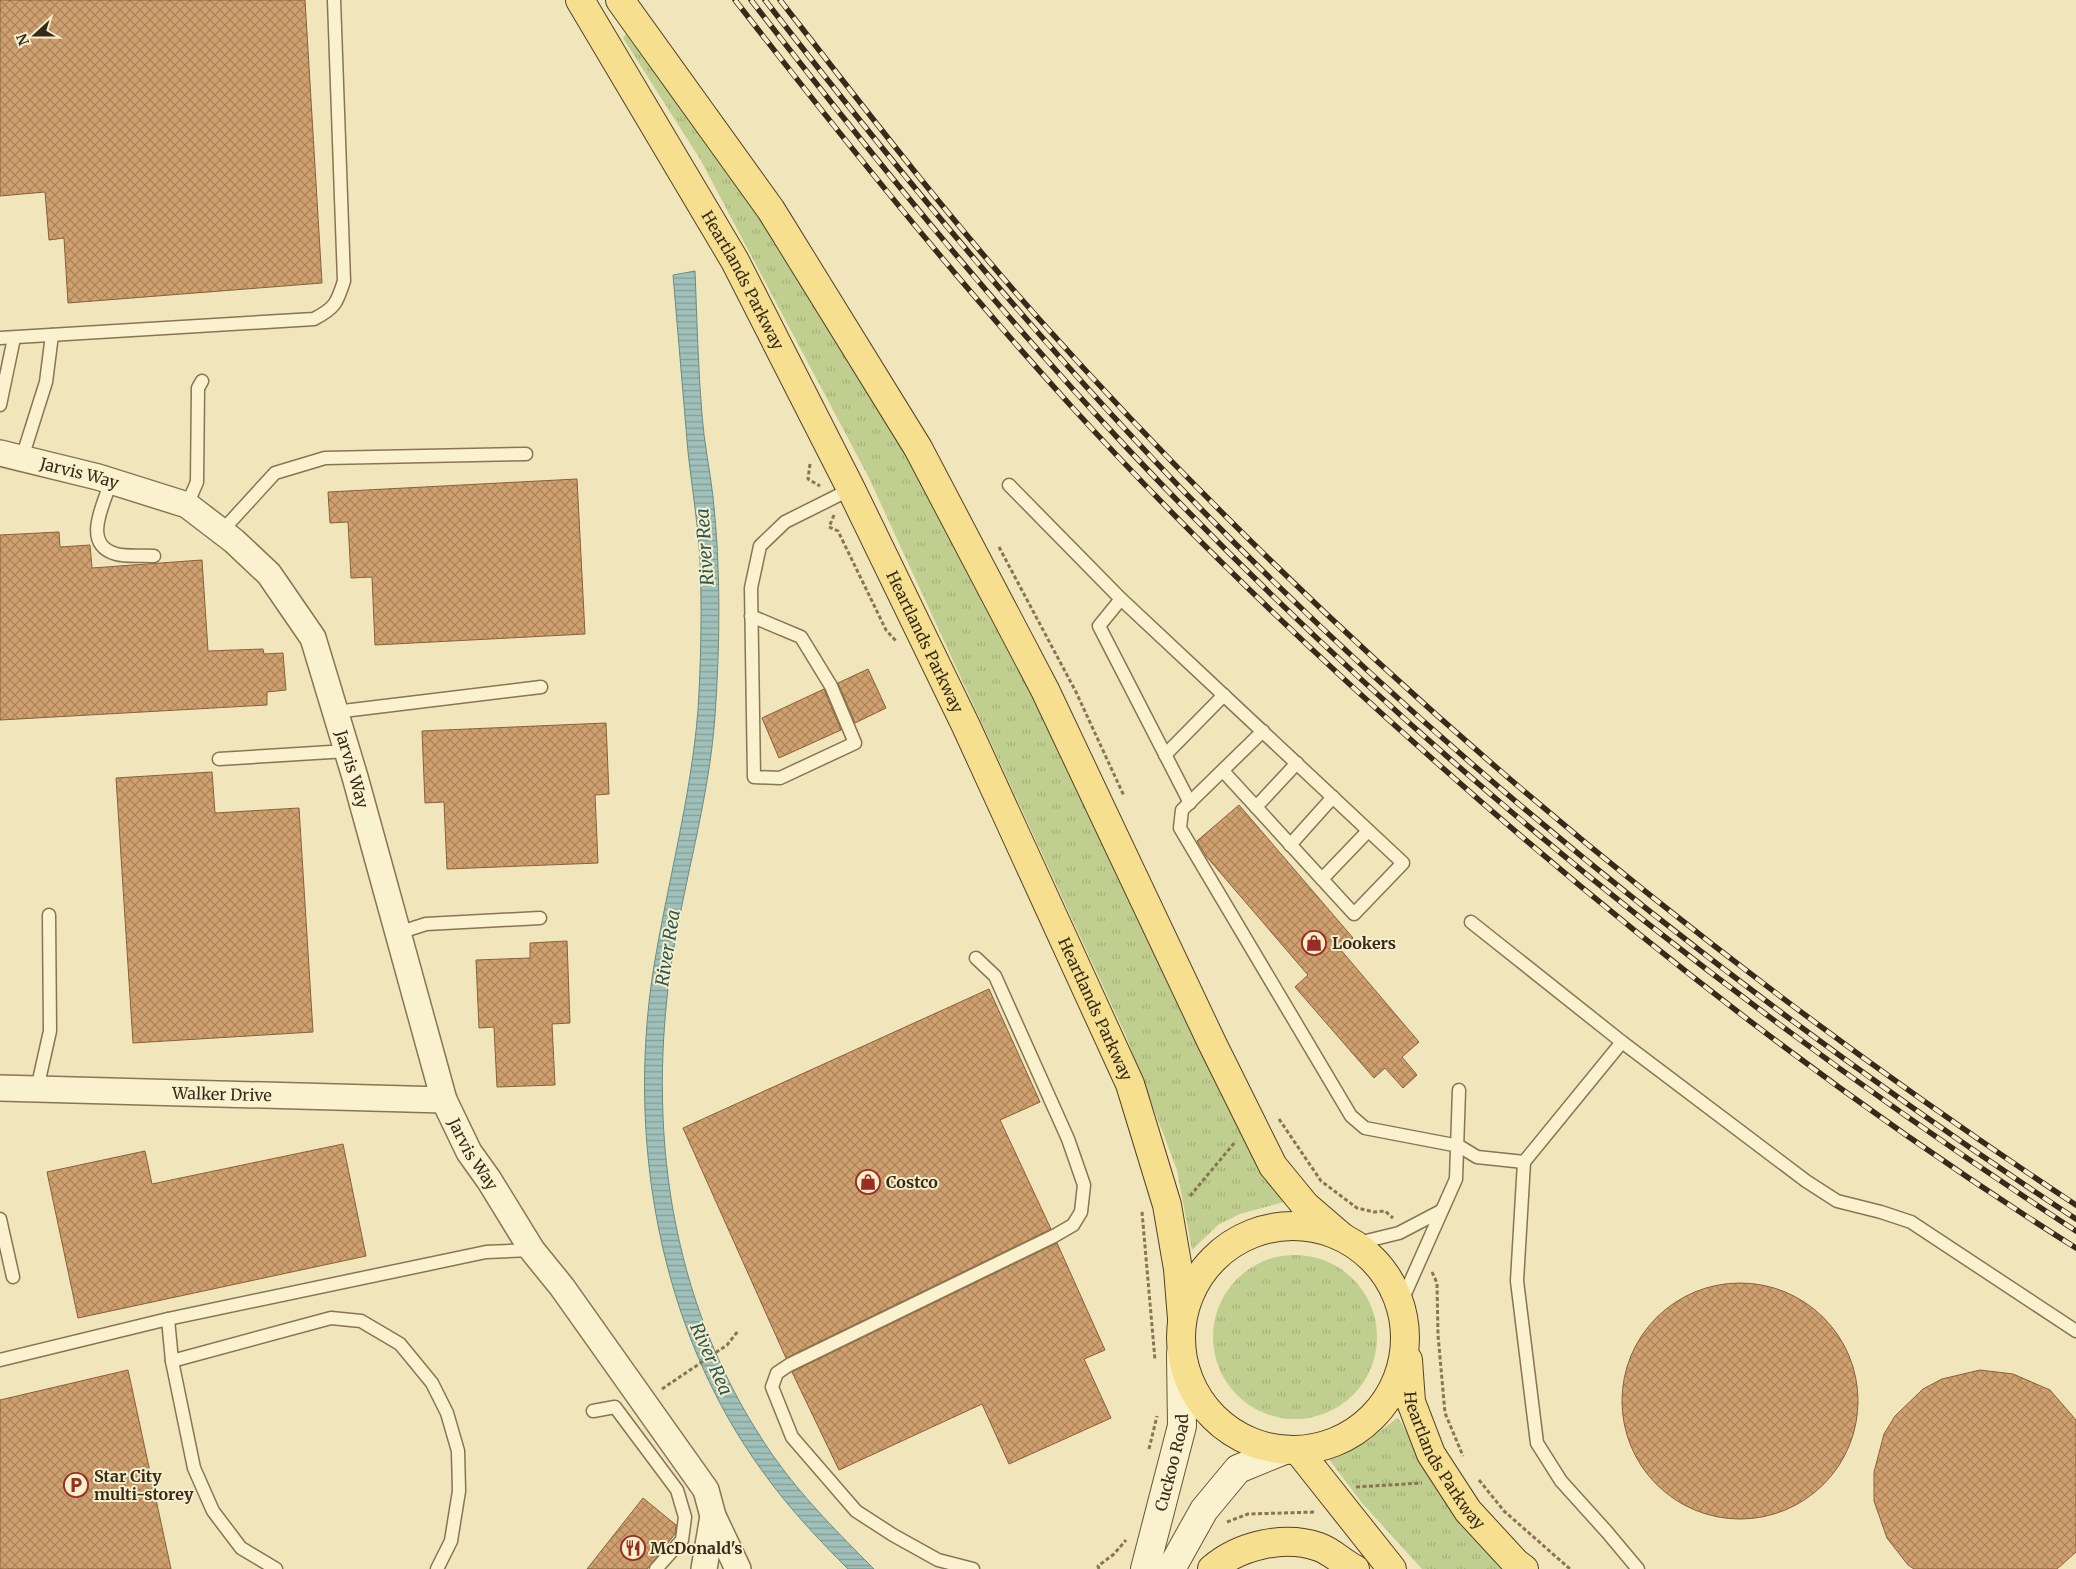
<svg xmlns="http://www.w3.org/2000/svg" width="2076" height="1569" font-family="Merriweather,serif">
<style>
.grass{fill:url(#grass-tufts)}
.water{fill:url(#water-rules);stroke:#678e88}
.building{fill:url(#building-cross-hatch);stroke:#886039}
.lines{fill:none;stroke-linecap:round;stroke-linejoin:round}
.lane-casing{stroke:#877554;stroke-width:15}
.street-casing{stroke:#877554;stroke-width:28}
.secondary-casing{stroke:#695538;stroke-width:30}
.primary-casing{stroke:#544229;stroke-width:30}
.path{stroke:#877554;stroke-width:3;stroke-dasharray:4 2.5;stroke-linecap:butt}
.lane{stroke:#faf2ce;stroke-width:12}
.street{stroke:#faf2ce;stroke-width:25}
.secondary{stroke:#faf2ce;stroke-width:28}
.primary{stroke:#f6e08f;stroke-width:28}
.rail-casing{stroke:#362a1a;stroke-width:5.5}
.rail{stroke:#f7eecb;stroke-width:4;stroke-dasharray:11;stroke-linecap:butt}
.labels{text-anchor:middle;stroke-width:4;stroke-linejoin:round;paint-order:stroke}
.street-label{font-size:16px;fill:#362a1a;stroke:#f7eecb}
.poi-label{font-size:16px;font-weight:bold;fill:#362a1a;stroke:#f7eecb;text-anchor:start}
.water-label{font-size:18px;font-style:italic;fill:#285556;stroke:#f7eecb}
</style>
<defs>
<pattern id="grass-tufts" width="24" height="20" patternUnits="userSpaceOnUse" patternTransform="scale(1.25)"><rect width="24" height="20" fill="#c0ce8f"/><path d="M3 7l-1-3M5 7V3M7 7l1-3M15 17l-1-3M17 17v-4M19 17l1-3" fill="none" stroke="#a6b17b"/></pattern>
<pattern id="water-rules" width="6" height="5" patternUnits="userSpaceOnUse" patternTransform="scale(1.25)"><rect width="6" height="5" fill="#a0c0ba"/><path d="M0 2.5h6" fill="none" stroke="#839c96"/></pattern>
<pattern id="building-cross-hatch" width="8" height="8" patternUnits="userSpaceOnUse" patternTransform="scale(1.25)"><rect width="8" height="8" fill="#d0a16f"/><path d="M0 0l8 8M0 8l8-8" fill="none" stroke="#aa835a"/></pattern>
</defs>
<rect width="100%" height="100%" fill="#f0e5bb"/>
<g class="grass">
<polygon points="626,34 782,247 912,458 1036,692 1176,988 1238,1127 1259,1169 1284,1202 1240,1214 1218,1225 1192,1250 1177,1170 1126,1036 868,476 700,159 623,38"/>
<circle cx="1295" cy="1337" r="82"/>
<polygon points="1397,1418 1401,1422 1445,1500 1508,1569 1422,1569 1362,1503 1328,1458 1366,1442"/>
</g>
<path class="water" d="M695,271C697,319 698,368 702,415C704,443 710,470 713,497C721,569 720,644 715,716C709,802 682,887 670,973C647,1143 674,1314 774,1457C803,1498 839,1534 874,1569H848C818,1539 788,1507 763,1472C660,1331 627,1143 653,972C667,885 691,798 698,710C701,661 702,609 700,560C698,524 692,488 688,452C683,393 678,334 673,275Z"/>
<g class="building">
<polygon points="0,0 305,0 322,283 68,303 64,238 49,240 45,192 0,196"/>
<polygon points="577,479 585,634 375,645 372,577 351,578 348,522 330,523 328,492"/>
<polygon points="59,532 60,547 90,545 92,568 202,560 208,651 263,649 264,654 283,653 286,690 267,692 267,705 0,720 0,535"/>
<polygon points="868,669 886,708 855,723 838,683"/>
<polygon points="824,689 841,730 779,758 762,718"/>
<polygon points="606,723 609,794 595,795 598,863 447,869 444,802 425,803 422,731"/>
<polygon points="212,772 215,813 299,808 313,1032 133,1043 116,778"/>
<polygon points="1239,805 1353,938 1340,949 1419,1042 1402,1057 1417,1075 1403,1088 1385,1068 1374,1078 1295,987 1308,975 1206,856 1197,841"/>
<polygon points="567,941 570,1023 552,1024 555,1085 497,1087 494,1027 479,1028 476,960 530,958 530,943"/>
<polygon points="989,989 1040,1102 1000,1120 1051,1229 786,1358 683,1128"/>
<polygon points="343,1144 366,1256 78,1318 47,1172 145,1151 152,1184"/>
<polygon points="1057,1243 1105,1350 1084,1359 1111,1418 1009,1464 982,1404 839,1470 792,1372"/>
<circle cx="1740" cy="1401" r="118"/>
<polygon points="128,1370 171,1569 0,1569 0,1400"/>
<polygon points="1980,1370 2013,1374 2050,1390 2076,1420 2076,1552 2057,1569 1914,1569 1908,1565 1887,1538 1874,1501 1874,1472 1884,1434 1895,1416 1923,1389 1942,1379"/>
<polygon points="643,1498 676,1525 675,1534 647,1569 587,1569"/>
</g>
<g class="lines">
<defs>
<g id="lane">
<path d="M0,338L314,319C335,308 337,303 344,281L334,0"/>
<polyline points="0,405 14,338"/>
<polyline points="22,458 46,382 52,335"/>
<path d="M111,481C104,504 81,544 116,554C127,557 142,555 154,556"/>
<polyline points="1009,485 1121,599 1403,863 1354,914 1223,771"/>
<polyline points="187,505 197,482 198,388 202,381"/>
<polyline points="222,531 275,473 325,458 526,454"/>
<polyline points="1121,599 1099,626 1190,803"/>
<polyline points="751,616 801,637 831,686 855,743 780,778 754,777 751,588 760,546 785,522 851,489"/>
<polyline points="335,712 541,687"/>
<polyline points="1263,731 1182,810 1180,828 1351,1116 1365,1128 1459,1146 1477,1157 1524,1162 1622,1042"/>
<polyline points="1165,755 1224,695"/>
<polyline points="219,759 347,751"/>
<polyline points="1256,807 1297,763"/>
<polyline points="1290,845 1333,797"/>
<polyline points="1322,879 1368,831"/>
<polyline points="1471,922 1622,1042 1806,1181 1837,1201 1881,1212 1911,1222 2076,1331"/>
<polyline points="398,933 426,924 540,918"/>
<polyline points="37,1089 50,1031 49,915"/>
<polyline points="1524,1162 1517,1281 1537,1443 1561,1481 1607,1532 1638,1569"/>
<polyline points="0,1219 13,1277"/>
<polyline points="1354,1244 1399,1233 1441,1211"/>
<polyline points="1400,1305 1456,1179 1459,1090"/>
<polyline points="168,1319 486,1252 532,1250"/>
<polyline points="0,1360 168,1319 172,1361 194,1468 213,1511 241,1548 276,1569"/>
<polyline points="172,1361 331,1318 361,1321 400,1344 432,1383 447,1413 458,1451 459,1491 451,1541 437,1569"/>
<polyline points="593,1411 615,1407 677,1490 685,1517 682,1540 656,1569"/>
<polyline points="973,1569 938,1560 893,1535 856,1511 792,1437 772,1387 777,1373 789,1365 1054,1236 1073,1225 1081,1212 1084,1185 1068,1139 995,976 976,958"/>
</g>
<g id="street">
<path id="s1" d="M0,453L98,477L187,505L234,541L269,574L313,638L355,777L444,1100L469,1152L489,1180L532,1250L562,1287L706,1490L713,1516L738,1569"/>
<path id="s2" d="M0,1088L444,1100"/>
<polyline points="704,1569 713,1516"/>
</g>
<g id="secondary">
<path id="s3" d="M1145,1569L1182,1426L1181,1354"/>
<polyline points="1171,1569 1204,1510 1238,1469 1282,1451"/>
</g>
<g id="primary">
<path id="s4" d="M580,0L735,261L851,489L966,726L1130,1084L1167,1205L1178,1269L1182,1319"/>
<polyline points="620,0 771,210 918,448 1045,690 1212,1043 1273,1166 1305,1205 1341,1236"/>
<circle cx="1293" cy="1338" r="112"/>
<path id="s5" d="M1408,1360L1411,1402L1431,1454L1468,1511L1516,1563L1524,1569"/>
<polyline points="1300,1453 1392,1569"/>
<path d="M1212,1569C1240,1545 1284,1535 1319,1547C1331,1551 1343,1563 1355,1569"/>
</g>
</defs>
<use href="#lane" class="lane-casing"/>
<use href="#street" class="street-casing"/>
<use href="#secondary" class="secondary-casing"/>
<use href="#primary" class="primary-casing"/>
<g class="path">
<polyline points="810,464 808,479 820,486"/>
<polyline points="834,515 829,527 838,531 886,630 896,641"/>
<polyline points="999,547 1076,692 1124,796"/>
<polyline points="1279,1119 1321,1181 1357,1208 1374,1212 1385,1211 1393,1218"/>
<polyline points="1190,1196 1236,1141"/>
<polyline points="1142,1212 1155,1360"/>
<polyline points="1432,1272 1437,1283 1438,1335 1445,1413 1463,1456"/>
<polyline points="662,1389 727,1345 738,1331"/>
<polyline points="1149,1449 1157,1416"/>
<polyline points="1479,1480 1504,1511 1570,1569"/>
<polyline points="1356,1487 1422,1483"/>
<polyline points="1227,1522 1248,1514 1316,1512"/>
<polyline points="1099,1569 1098,1566 1114,1554 1126,1540"/>
</g>
<use href="#lane" class="lane"/>
<use href="#street" class="street"/>
<use href="#secondary" class="secondary"/>
<use href="#primary" class="primary"/>
<defs>
<g id="rail">
<path d="M735,0C843,139 953,276 1071,406C1183,529 1304,645 1428,755C1631,936 1846,1103 2076,1248"/>
<path d="M751,0C870,154 993,305 1127,448C1408,747 1732,1006 2076,1231"/>
<path d="M765,0C902,177 1044,348 1200,508C1463,777 1762,1012 2076,1219"/>
<path d="M780,0C864,108 948,217 1039,319C1344,660 1695,953 2076,1205"/>
</g>
</defs>
<use href="#rail" class="rail-casing"/>
<use href="#rail" class="rail"/>
</g>
<defs>
<symbol id="shop-ring" viewBox="-11 -11 22 22"><circle r="9.5" fill="#f7eecb" stroke="#992d22" stroke-width="1.5"/><path d="M-5-2.5h2.3a2.7 3.5 0 0 1 5.4 0H5L5.5 6h-11ZM-1.5-2.5h3a1.5 2.3 0 0 0-3 0Z" fill="#992d22"/></symbol>
<symbol id="parking-ring" viewBox="-11 -11 22 22"><circle r="9.5" fill="#f7eecb" stroke="#992d22" stroke-width="1.5"/><path d="M-3.5-5.5H1a3.5 3.5 0 0 1 0 7H-1V5.5H-3.5ZM-1-3.4V-.6H.8a1.4 1.4 0 0 0 0-2.8Z" fill="#992d22"/></symbol>
<symbol id="restaurant-ring" viewBox="-11 -11 22 22"><circle r="9.5" fill="#f7eecb" stroke="#992d22" stroke-width="1.5"/><path d="M-5-6h1v4h1v-4h1v4h1v-4h1v5L-1.5 .5V6h-2V.5L-5-1ZM5-6V6H3V1.5H1.5Q1.5-4 5-6Z" fill="#992d22"/></symbol>
</defs>
<g fill-rule="evenodd">
<use href="#shop-ring" x="1300" y="929" width="28" height="28"/>
<use href="#shop-ring" x="854" y="1168" width="28" height="28"/>
<use href="#parking-ring" x="62" y="1471" width="28" height="28"/>
<use href="#restaurant-ring" x="619" y="1534" width="28" height="28"/>
</g>
<g class="labels">
<g class="street-label">
<text dy="6" stroke="none"><textPath href="#s4" startOffset="324">Heartlands Parkway</textPath></text>
<text dy="6" stroke="none"><textPath href="#s1" startOffset="82">Jarvis Way</textPath></text>
<text dy="6" stroke="none"><textPath href="#s4" startOffset="729">Heartlands Parkway</textPath></text>
<text dy="6" stroke="none"><textPath href="#s1" startOffset="516">Jarvis Way</textPath></text>
<text dy="6" stroke="none"><textPath href="#s4" startOffset="1134">Heartlands Parkway</textPath></text>
<text dy="6" stroke="none"><textPath href="#s2" startOffset="222">Walker Drive</textPath></text>
<text dy="6" stroke="none"><textPath href="#s1" startOffset="921">Jarvis Way</textPath></text>
<text dy="6" stroke="none"><textPath href="#s5" startOffset="109">Heartlands Parkway</textPath></text>
<text dy="6" stroke="none"><textPath href="#s3" startOffset="110">Cuckoo Road</textPath></text>
</g>
<g class="poi-label">
<text x="1332" y="949">Lookers</text>
<text x="886" y="1188">Costco</text>
<text x="94" y="1482">Star City<tspan x="94" dy="18">multi-storey</tspan></text>
<text x="650" y="1554">McDonald's</text>
</g>
<g class="water-label">
<text transform="translate(705 547) rotate(-94)" y="6">River Rea</text>
<text transform="translate(668 948) rotate(-81)" y="6">River Rea</text>
<text transform="translate(711 1359) rotate(66)" y="6">River Rea</text>
</g>
</g>
<g transform="translate(35 35) rotate(249)" stroke="#f7eecb" stroke-width="4" paint-order="stroke">
<path d="M0-4L9 19L0 12L-9 19Z" fill="#362a1a"/>
<text y="-8" font-size="14" font-weight="bold" text-anchor="middle" fill="#362a1a">N</text>
</g>
</svg>
